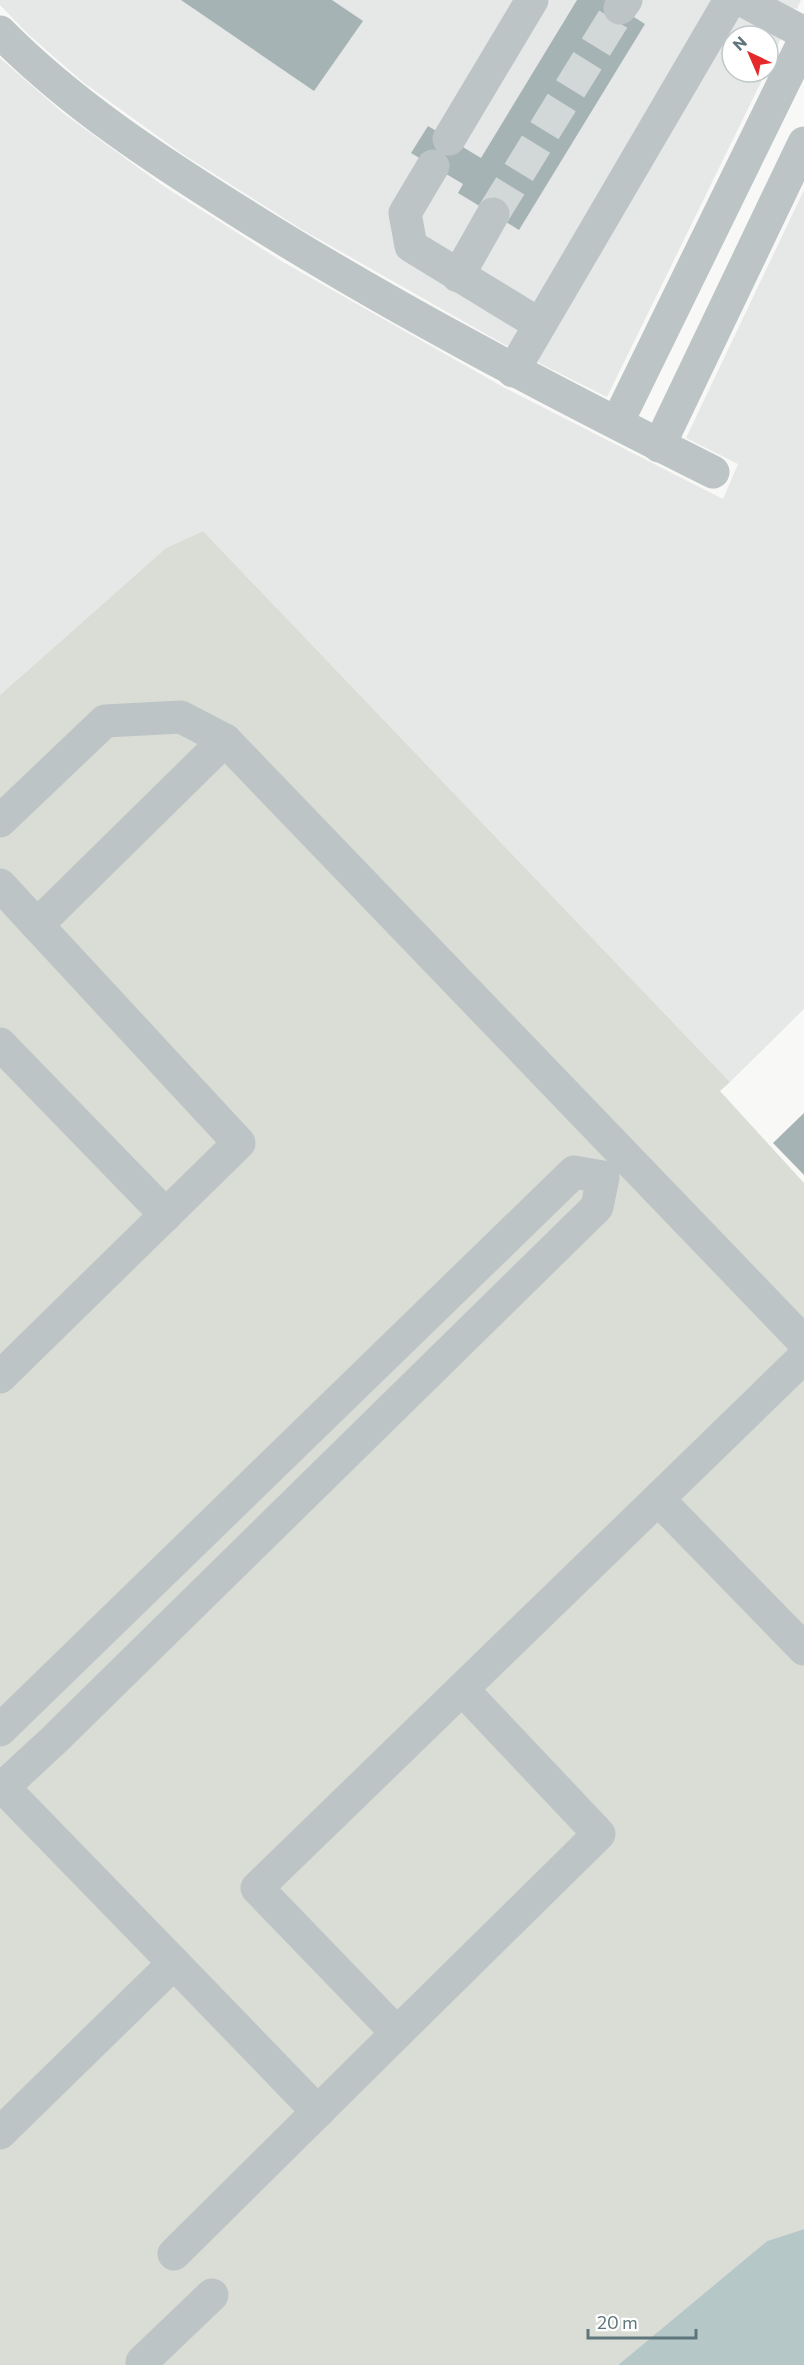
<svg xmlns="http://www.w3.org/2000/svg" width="804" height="2365" font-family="Commissioner,sans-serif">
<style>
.built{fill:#e6e8e7}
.green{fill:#daddd5}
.water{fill:#b5c7c7}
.building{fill:#a6b3b5}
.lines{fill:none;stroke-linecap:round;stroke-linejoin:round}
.minor-tunnel{stroke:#d2d8d7;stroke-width:33;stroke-dasharray:33 16;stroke-linecap:butt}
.minor{stroke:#bcc4c6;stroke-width:33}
</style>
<rect width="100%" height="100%" fill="#f8f8f6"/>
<g class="built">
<polygon points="0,0 801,0 797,9 794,8 768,67 768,36 732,36 732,72 766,72 607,397 521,354 301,229 181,153 84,83 28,34 0,5"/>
<polygon points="0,58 63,113 162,185 283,262 505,388 723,499 738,464 686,438 804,190 804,1009 730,1082 203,531 166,548 0,695"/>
</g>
<polygon class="green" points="203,531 730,1082 720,1091 804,1183 804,2229 767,2241 618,2365 0,2365 0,695 166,548"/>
<polygon class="water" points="804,2229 804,2365 618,2365 767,2241"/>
<g class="building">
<polygon points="181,0 332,0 363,21 314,91"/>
<polygon points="577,0 607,0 645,24 519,230 458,193 463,184 411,153 428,126 481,158"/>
<polygon points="804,1113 804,1175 773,1143"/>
</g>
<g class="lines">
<polyline class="minor-tunnel" points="493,214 620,8"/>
<g class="minor">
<polyline points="742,0 804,33"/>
<polyline points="620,8 626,0"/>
<path d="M0,32C71,104 157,160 243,214C394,309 553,392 713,472"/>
<polyline points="449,139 532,0"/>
<polyline points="433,166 405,213 411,246 539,324"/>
<polyline points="458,276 493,214"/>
<polyline points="513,371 730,0"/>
<polyline points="617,423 804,41"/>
<polyline points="659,446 804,143"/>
<polyline points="0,821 105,721 181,717 225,740 804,1342"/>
<polyline points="0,885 239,1143 0,1377"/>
<polyline points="37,925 225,740"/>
<polyline points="0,1044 166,1215"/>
<polyline points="658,1499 804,1357"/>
<polyline points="0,1730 574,1172 603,1177 597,1207 54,1740 0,1790"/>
<polyline points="0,1784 174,1963 0,2133"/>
<polyline points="174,1963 318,2112"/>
<polyline points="397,2033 599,1834 462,1689"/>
<polyline points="174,2254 397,2033 257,1888 658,1499 804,1649"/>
<polyline points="142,2362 212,2295"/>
</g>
</g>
<g transform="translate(750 54) rotate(316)"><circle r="28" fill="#ffffff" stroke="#bfc8ca" stroke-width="1.5"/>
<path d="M0-4.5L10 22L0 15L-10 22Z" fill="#e5292b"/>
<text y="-9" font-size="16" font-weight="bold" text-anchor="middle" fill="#5e767b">N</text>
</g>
<path d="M588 2329v9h108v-9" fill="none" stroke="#5e767b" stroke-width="3"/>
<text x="597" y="2329" font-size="18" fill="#5e767b" stroke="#ffffff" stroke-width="4.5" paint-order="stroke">20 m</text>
</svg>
